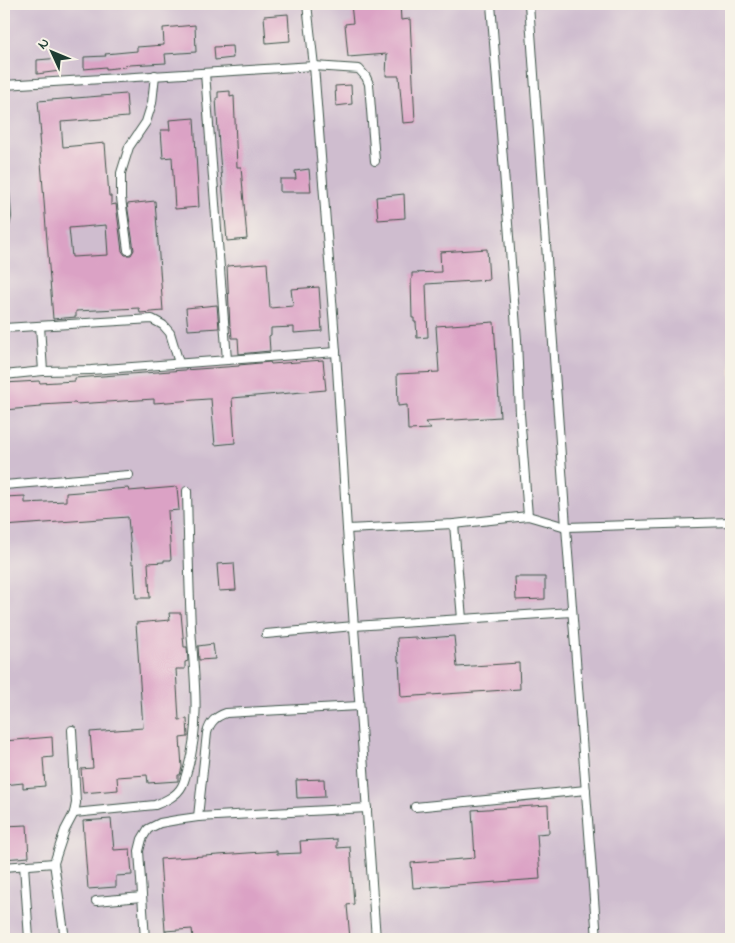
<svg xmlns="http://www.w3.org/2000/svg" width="735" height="943" font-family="'Indie Flower',sans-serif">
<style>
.industrial{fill:#cfbdcf}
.building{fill:#dba2c5;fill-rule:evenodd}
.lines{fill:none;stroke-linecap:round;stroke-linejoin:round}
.service-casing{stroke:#3f554a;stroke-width:10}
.service{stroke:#fff;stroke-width:8}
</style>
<rect width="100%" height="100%" fill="#f7f3e8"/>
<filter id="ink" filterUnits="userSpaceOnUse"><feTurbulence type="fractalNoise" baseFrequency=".02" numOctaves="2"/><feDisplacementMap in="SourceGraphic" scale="10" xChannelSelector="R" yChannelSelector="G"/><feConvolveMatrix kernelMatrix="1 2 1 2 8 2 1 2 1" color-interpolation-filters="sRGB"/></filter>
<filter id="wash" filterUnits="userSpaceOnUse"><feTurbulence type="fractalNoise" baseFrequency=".0096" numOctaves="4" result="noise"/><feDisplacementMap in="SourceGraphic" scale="20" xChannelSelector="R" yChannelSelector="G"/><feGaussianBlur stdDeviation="1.12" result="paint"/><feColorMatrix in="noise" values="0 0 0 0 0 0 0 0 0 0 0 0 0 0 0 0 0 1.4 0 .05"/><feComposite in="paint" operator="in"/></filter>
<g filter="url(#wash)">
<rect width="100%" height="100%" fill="#f5dec4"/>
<rect class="industrial" x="4" y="4" width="727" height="935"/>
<g id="blocks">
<g class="building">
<polygon points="351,4 400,4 401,20 410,19 415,122 403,123 399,76 386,76 387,54 348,57 345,24 353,23"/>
<polygon points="288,14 290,41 266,43 264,16"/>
<polygon points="195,25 196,52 165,54 166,63 129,65 125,66 125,67 106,69 106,67 84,69 84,57 106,56 105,54 137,51 137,47 164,45 163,28"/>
<polygon points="232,46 233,58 215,60 214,47"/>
<polygon points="60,58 60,71 37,74 37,60"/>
<polygon points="351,85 352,104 336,106 335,86"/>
<polygon points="230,91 230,97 234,96 237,167 241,167 247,239 227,241 219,147 216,98 218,98 218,92"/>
<path d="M126,94L128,117L61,122L63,147L105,143L109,196H111V205L116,204L122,251L125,255H131L134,250L127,204L155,201L163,311L140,313L139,308L76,311V317L53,319L39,136H41L38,101ZM106,225L108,255L72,257L69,228Z"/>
<polygon points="194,118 199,207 175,209 172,157 163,158 161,130 170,130 169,120"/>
<polygon points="309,169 311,192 280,192 280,179 296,179 295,171"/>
<polygon points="404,194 405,218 378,220 376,197"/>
<polygon points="487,249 489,280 426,284 428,337 417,338 416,322 414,322 414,318 412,318 411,279 412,279 412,273 441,272 440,252"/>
<polygon points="267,263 270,308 293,306 291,289 319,287 322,331 294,333 294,327 271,328 271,335 269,336 270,351 239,354 238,338 232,338 231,327 230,327 227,266"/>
<polygon points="217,305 219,328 188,330 186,308"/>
<polygon points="494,322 500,417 425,422 431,429 408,430 407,405 398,406 397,374 439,372 436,326"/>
<polygon points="323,360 326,390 232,398 235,443 215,445 211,399 208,399 154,403 154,399 76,404 75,403 41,405 41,407 4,410 4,383 39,381 40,383 75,381 75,378 239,366 239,365 270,362 271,364"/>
<polygon points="177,487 179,510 168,511 171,560 164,560 164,562 148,563 150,598 136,598 134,564 132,564 128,517 4,526 4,497 25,496 25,503 66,501 66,493 128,488 129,491"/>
<polygon points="234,563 236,590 219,591 217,564"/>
<polygon points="515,577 545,577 545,599 516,600"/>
<polygon points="169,613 181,613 184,647 187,647 188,661 185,662 185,669 176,669 179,720 187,719 188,737 180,738 182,767 180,775 178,775 178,781 148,783 147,775 117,777 118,790 83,793 81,769 93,768 90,732 143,728 136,623 170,620"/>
<polygon points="454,636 457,667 519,663 520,689 401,697 399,661 398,661 397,638 416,637 416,639"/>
<polygon points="213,644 215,659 199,660 198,646"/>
<polygon points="52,737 53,757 43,758 45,786 23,788 23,783 4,785 4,741"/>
<polygon points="324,779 325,797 297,798 296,780"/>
<polygon points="548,805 549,833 537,834 540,879 413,888 411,863 475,858 472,810"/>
<polygon points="111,819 114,850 130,849 132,875 116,876 116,887 88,889 83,821"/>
<polygon points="27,825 29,857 4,859 4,826"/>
<polygon points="337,839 337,848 350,847 354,904 347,905 350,939 193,939 192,929 165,931 160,859 277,851 277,854 301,853 300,841"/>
</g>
</g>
</g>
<g filter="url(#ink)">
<use href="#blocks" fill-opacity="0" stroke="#3f554a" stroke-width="1"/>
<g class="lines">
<defs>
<g id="service">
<polyline points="307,4 314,66 336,352 347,529 376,939"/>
<polyline points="491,4 517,340 520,414 528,516"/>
<polyline points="529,4 566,527 597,939"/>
<polyline points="205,73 227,360"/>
<polyline points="4,85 314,66 359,69 366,77 369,84 375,161"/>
<polyline points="4,179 7,217 4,230"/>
<polyline points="128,250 121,198 121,173 129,147 146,122 152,103 155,75"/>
<polyline points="40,326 43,371"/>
<polyline points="4,328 152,319 163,325 170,333 179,363"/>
<polyline points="4,375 43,371 91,370 336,352"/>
<polyline points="4,485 129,475"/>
<polyline points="454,524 462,619"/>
<polyline points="347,529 454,524 528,516 566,527 731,522"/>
<polyline points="266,634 354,626 572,612"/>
<polyline points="415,807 586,790"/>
<path d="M74,813L155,805C165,801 177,796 182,786C185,780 186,774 188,768C201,722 194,674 191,628C189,583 188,537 187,491"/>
<path d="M198,817L207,733C210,722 215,717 226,713L359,706"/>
<polyline points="54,863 65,830 74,813 76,803 72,730"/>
<polyline points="24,865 29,939"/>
<polyline points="4,867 54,863 65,939"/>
<polyline points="96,901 142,897"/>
<polyline points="145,939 139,851 142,839 148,829 160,823 177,820 198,817 367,808"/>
</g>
</defs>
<use href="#service" class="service-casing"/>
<use href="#service" class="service"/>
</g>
</g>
<rect width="735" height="943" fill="none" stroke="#f7f3e8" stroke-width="20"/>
<g transform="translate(52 52) rotate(314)" stroke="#f7f3e8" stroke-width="4" paint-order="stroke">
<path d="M0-4L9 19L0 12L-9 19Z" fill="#1f3d34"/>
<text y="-8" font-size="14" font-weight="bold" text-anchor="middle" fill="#1f3d34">N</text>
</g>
</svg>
